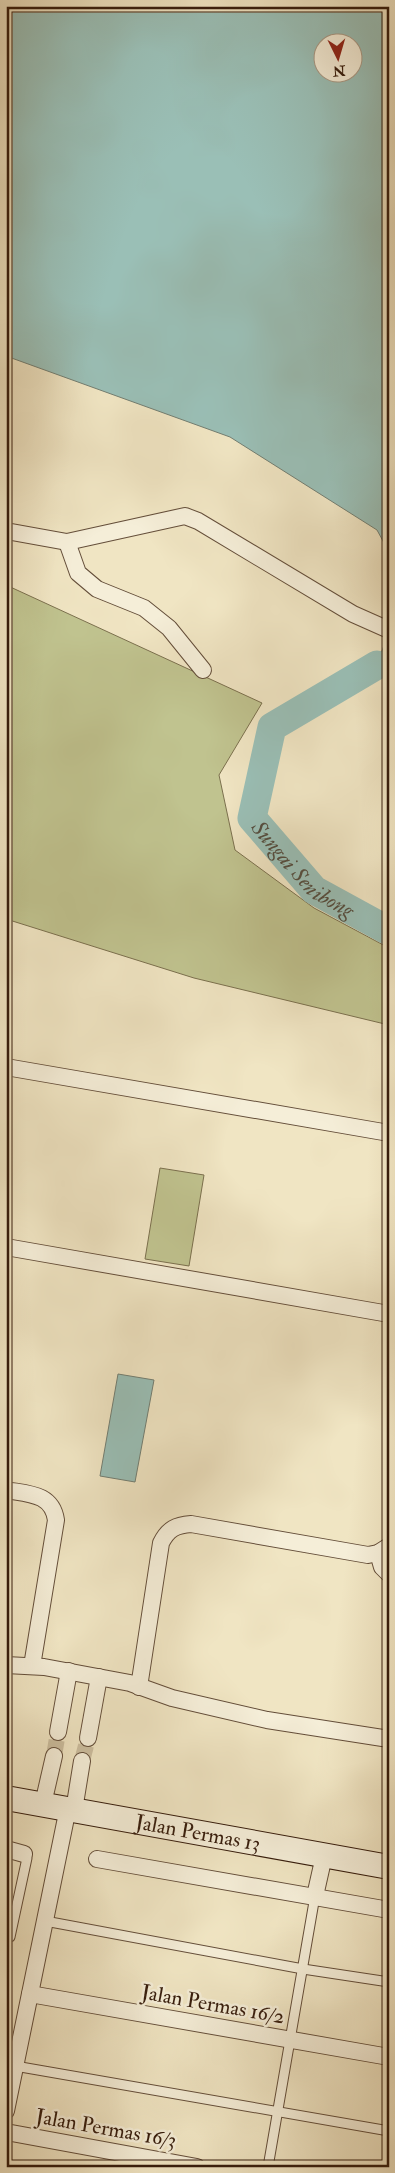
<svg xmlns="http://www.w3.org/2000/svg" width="395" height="2173" font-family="'IM FELL Double Pica',serif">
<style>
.green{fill:#c0c38f;stroke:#7b704e}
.water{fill:#9abfb6;stroke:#727e72;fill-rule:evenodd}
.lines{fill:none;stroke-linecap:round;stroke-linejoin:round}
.river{stroke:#9abfb6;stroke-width:29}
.minor-tunnel{stroke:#cbbd9e;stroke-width:16;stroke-dasharray:16 8;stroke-linecap:butt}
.service-casing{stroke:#644e3a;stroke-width:11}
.minor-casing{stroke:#644e3a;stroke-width:18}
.secondary-casing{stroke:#361c0c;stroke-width:26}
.service{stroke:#f5eed8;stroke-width:9}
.minor{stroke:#f5eed8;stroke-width:16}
.secondary{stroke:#f5eed8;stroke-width:24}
.labels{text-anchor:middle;stroke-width:5;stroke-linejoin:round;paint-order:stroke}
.street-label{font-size:21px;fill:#361c0c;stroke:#f5eed8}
.water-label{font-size:22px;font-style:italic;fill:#544d3f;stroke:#f5eed8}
</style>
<rect width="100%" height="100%" fill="#f0e5c3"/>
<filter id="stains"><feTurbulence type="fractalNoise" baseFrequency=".004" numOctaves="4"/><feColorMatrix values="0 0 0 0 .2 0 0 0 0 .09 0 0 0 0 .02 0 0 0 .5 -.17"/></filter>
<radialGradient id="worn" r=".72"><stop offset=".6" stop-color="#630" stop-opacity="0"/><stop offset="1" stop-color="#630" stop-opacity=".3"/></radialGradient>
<g class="green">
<polygon points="6,585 262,703 219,775 235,850 314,908 389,948 389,1025 194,978 6,919"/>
<polygon points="160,1168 204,1175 189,1266 145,1259"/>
</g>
<g class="water">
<path d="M6,6H389V552L377,530L230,437L6,356ZM322,42H352V72H322Z"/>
<polygon points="389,631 389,676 377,665"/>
<polygon points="118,1374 154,1380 135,1482 100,1476"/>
</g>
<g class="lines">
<path class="river" id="s1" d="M377,665L272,727L252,818L314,890L389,931"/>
<g class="minor-tunnel">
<polyline points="54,1756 58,1732"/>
<polyline points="82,1761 88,1738"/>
</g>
<defs>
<g id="service">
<polyline points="45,1921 303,1969 389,1982"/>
<polyline points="6,1938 10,1937 27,1858 24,1854"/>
<polyline points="15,2066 389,2131"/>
<polyline points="268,2167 315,1896"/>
</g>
<g id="minor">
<polyline points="6,531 67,542 185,516 198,521 353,614 389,630"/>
<polyline points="67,542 78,573 97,589 144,608 169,628 203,670"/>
<polyline points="6,1067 389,1133"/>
<polyline points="6,1247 389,1314"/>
<path d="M6,1490C28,1494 52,1493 56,1520L32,1666"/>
<polyline points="378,1553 382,1567 389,1574"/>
<polyline points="6,1665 44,1667 130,1683 172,1698 267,1720 389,1739"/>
<path d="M139,1687L161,1543C168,1529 176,1525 191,1524L368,1555L378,1553L389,1546"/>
<polyline points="58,1732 69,1671"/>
<polyline points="88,1738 99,1677"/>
<polyline points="43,1804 54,1756"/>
<polyline points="74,1810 82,1761"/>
<polyline points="6,1849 24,1854"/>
<polyline points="97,1859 389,1910"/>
<polyline points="315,1896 324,1856"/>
<polyline points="30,1994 389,2057"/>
<polyline points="6,2111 68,1808"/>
<polyline points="6,2132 197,2167"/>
</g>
<g id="secondary">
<path id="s2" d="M6,1798L389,1867"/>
</g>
</defs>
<use href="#service" class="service-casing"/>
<use href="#minor" class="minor-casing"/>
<use href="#secondary" class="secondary-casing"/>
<use href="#service" class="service"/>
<use href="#minor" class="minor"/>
<use href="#secondary" class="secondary"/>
</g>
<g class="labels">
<g class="street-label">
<text dy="7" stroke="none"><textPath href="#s2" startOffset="195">Jalan Permas 13</textPath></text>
<text transform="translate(213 2004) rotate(10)" y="7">Jalan Permas 16/2</text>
<text transform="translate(106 2128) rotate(10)" y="7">Jalan Permas 16/3</text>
</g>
<g class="water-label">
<text dy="8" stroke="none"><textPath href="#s1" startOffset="288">Sungai Senibong</textPath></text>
</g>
</g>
<rect width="395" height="2173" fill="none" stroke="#f0e5c3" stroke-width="25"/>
<rect x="8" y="8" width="380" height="2158" fill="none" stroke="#361c0c" stroke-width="2.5"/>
<rect x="12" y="12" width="370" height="2148" fill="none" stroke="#361c0c"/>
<g transform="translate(338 58) rotate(175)"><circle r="24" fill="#f5eed8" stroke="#a99a86"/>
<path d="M0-4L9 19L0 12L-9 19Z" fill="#8f2418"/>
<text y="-8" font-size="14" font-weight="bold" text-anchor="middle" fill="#361c0c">N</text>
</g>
<rect width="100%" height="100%" filter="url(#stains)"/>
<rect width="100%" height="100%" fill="url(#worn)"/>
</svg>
